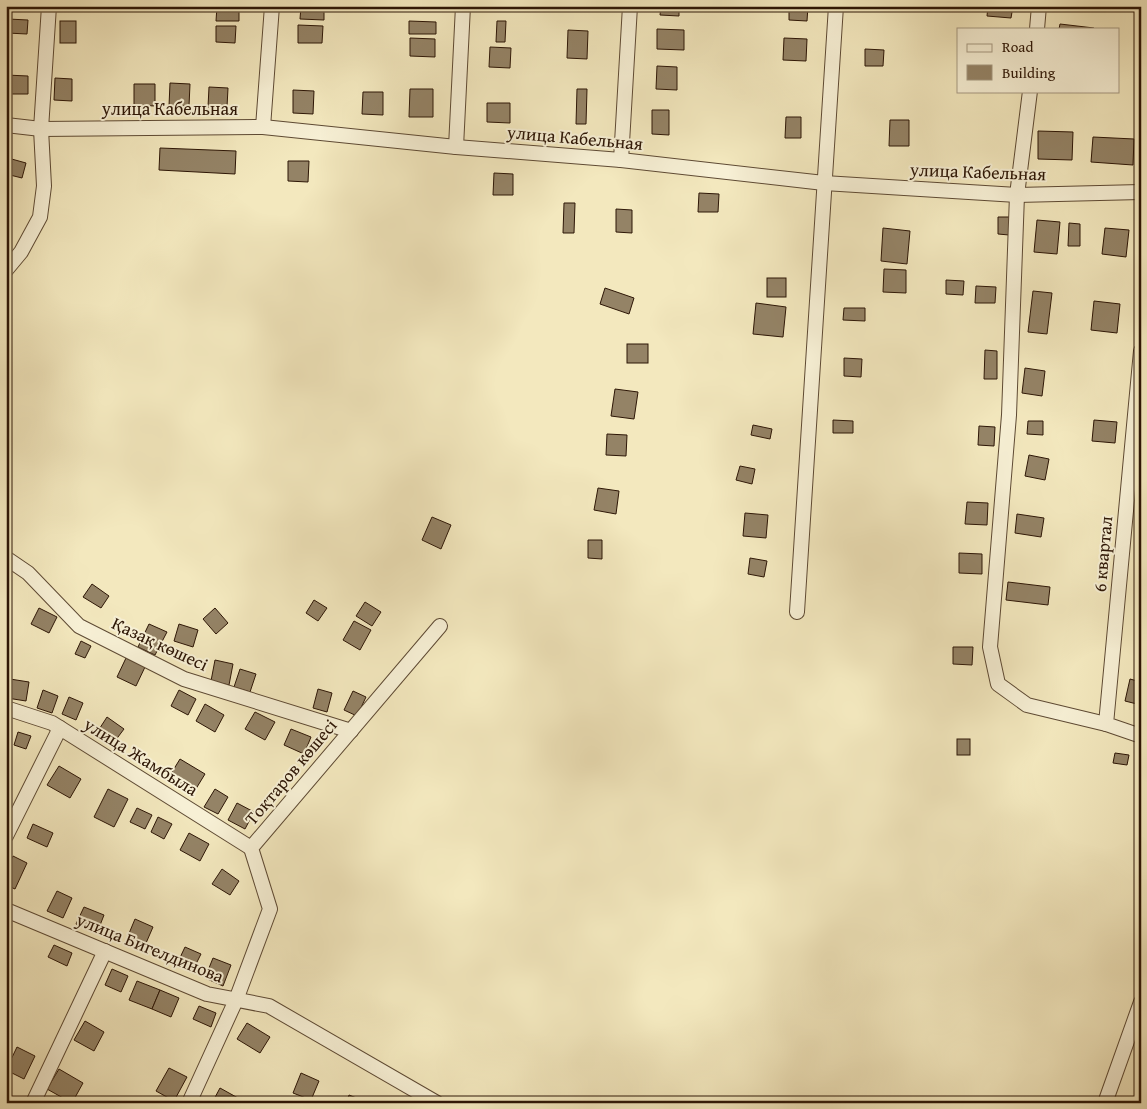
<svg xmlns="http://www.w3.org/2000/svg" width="1147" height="1109" font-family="'Gentium Book Plus',serif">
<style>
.building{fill:#948366;stroke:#2d1606}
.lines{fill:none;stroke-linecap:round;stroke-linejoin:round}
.street-casing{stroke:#5e4a34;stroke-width:16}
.street{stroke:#f7f0d5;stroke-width:14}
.labels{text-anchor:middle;stroke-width:4;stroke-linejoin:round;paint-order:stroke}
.street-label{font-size:18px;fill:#2d1606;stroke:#f7f0d5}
</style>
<rect width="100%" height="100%" fill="#f3e8be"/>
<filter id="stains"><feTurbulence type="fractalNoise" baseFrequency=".004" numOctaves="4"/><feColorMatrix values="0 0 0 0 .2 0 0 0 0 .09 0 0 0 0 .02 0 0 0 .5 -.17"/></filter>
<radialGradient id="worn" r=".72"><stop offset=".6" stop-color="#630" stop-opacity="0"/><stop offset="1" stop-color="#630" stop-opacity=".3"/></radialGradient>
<g class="building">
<polygon points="9,6 28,6 28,10 8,10"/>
<polygon points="217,6 239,6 239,21 216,21"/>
<polygon points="301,6 324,6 324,20 300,19"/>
<polygon points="661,6 679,6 679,16 660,15"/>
<polygon points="789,6 808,6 807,21 789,20"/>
<polygon points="988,6 1013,6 1011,18 987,16"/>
<polygon points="8,19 28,20 27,34 7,33"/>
<rect x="60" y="21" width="16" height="22"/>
<polygon points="409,21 436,22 436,34 409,34"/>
<polygon points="497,21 506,21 505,42 496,42"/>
<polygon points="1060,24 1094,28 1094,29 1059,29"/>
<polygon points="298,25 323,26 322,43 298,43"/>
<polygon points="216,26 236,26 235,43 216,42"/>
<polygon points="657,29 684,30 684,50 657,49"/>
<polygon points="568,30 588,31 587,59 567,58"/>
<polygon points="410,38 435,39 435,57 410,56"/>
<polygon points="784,38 807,39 806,61 783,60"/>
<polygon points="490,47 511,48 510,68 489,67"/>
<polygon points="865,49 884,50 883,66 865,66"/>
<polygon points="657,66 677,67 677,90 656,89"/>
<polygon points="6,75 28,76 28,94 6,94"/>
<polygon points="55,78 72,79 72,101 54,100"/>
<polygon points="170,83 190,84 189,106 169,106"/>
<polygon points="134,84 155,84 155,106 134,105"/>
<polygon points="209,87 228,88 227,107 208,107"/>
<polygon points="410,89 433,89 433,117 409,117"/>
<polygon points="577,89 587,89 586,124 576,124"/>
<polygon points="293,90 314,91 313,114 293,113"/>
<polygon points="363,92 383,92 383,115 362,114"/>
<polygon points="487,103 510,103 510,123 487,122"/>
<polygon points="652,110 669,110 669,135 652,134"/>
<polygon points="786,117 801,117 801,138 785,138"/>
<polygon points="890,120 909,120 909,146 889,146"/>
<polygon points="1038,131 1073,132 1072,160 1038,159"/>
<polygon points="1093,137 1134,139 1133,165 1091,162"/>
<polygon points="160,148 236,151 235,174 159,170"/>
<polygon points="8,158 26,163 22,178 6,174"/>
<polygon points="288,161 309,161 308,182 288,181"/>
<polygon points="494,173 513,174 513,195 493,195"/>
<polygon points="699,193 719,194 718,212 698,212"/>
<polygon points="564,203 575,203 574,233 563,233"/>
<polygon points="616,209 632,210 632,233 616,232"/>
<polygon points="998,217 1010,217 1009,235 998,234"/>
<polygon points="1037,220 1060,222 1057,254 1034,252"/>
<polygon points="1069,223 1080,224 1080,246 1068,246"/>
<polygon points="883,228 910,231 907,264 881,261"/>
<polygon points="1105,228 1129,230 1126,257 1102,254"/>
<polygon points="884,269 906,270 906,293 883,292"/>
<rect x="767" y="278" width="19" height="19"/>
<polygon points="946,280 964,281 963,295 946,294"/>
<polygon points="976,286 996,287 995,303 975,303"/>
<polygon points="605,288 634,298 629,314 600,304"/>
<polygon points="1033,291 1052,293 1047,334 1028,332"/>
<polygon points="1094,301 1120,304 1117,333 1091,330"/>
<polygon points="756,303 786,307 783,337 753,334"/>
<polygon points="844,308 865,308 865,321 843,320"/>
<rect x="627" y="344" width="21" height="19"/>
<polygon points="985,350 997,351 997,379 984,379"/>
<polygon points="844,358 862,359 861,377 844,376"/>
<polygon points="1025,368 1045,371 1042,396 1022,393"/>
<polygon points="615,389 638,392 634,419 611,416"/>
<polygon points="833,420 853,421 853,433 833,433"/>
<polygon points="1094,420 1117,422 1115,443 1092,441"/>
<polygon points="1028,421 1043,421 1043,435 1027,434"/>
<polygon points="753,425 772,429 770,439 751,435"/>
<polygon points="979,426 995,427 994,446 978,445"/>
<polygon points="607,434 627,435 626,456 606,455"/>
<polygon points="1029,455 1049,459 1045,480 1025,476"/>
<polygon points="740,466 755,469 752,484 736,480"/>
<polygon points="598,488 619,491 616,514 594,510"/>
<polygon points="967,502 988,503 987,525 965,524"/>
<polygon points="745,513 768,515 766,538 743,536"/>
<polygon points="1017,514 1044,518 1041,537 1015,533"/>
<polygon points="432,517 451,525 441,549 422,540"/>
<polygon points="588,540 602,540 602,559 588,558"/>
<polygon points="959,553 982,554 982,574 959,573"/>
<polygon points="750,558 767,561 764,577 748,574"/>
<polygon points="1008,582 1050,587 1048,605 1006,600"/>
<polygon points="92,584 109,596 101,608 83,597"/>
<polygon points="314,600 327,608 318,621 306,613"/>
<polygon points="365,602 381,612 372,626 356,616"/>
<polygon points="39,608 57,617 49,633 31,624"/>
<polygon points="215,608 228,623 216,634 203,619"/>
<polygon points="354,621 371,630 360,650 343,640"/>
<polygon points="149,624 167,632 155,655 138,647"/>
<polygon points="179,624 198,630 193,647 174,641"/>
<polygon points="81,641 91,646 85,658 75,654"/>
<polygon points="953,647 973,647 972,665 953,664"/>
<polygon points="126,658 145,667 136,686 117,677"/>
<polygon points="215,660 233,664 229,685 211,681"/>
<polygon points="240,669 256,674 250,692 234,687"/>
<polygon points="10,679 29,682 26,701 7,698"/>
<polygon points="1130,679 1141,682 1141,705 1125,701"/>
<polygon points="318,689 332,693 327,712 313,708"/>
<polygon points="43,690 58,696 52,713 37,708"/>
<polygon points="179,690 196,699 188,715 171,706"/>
<polygon points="353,691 366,697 357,716 344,710"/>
<polygon points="69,697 83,703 76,720 62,714"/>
<polygon points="205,704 224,715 215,732 196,721"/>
<polygon points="255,712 275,722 265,740 245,729"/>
<polygon points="107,717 124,729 112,745 96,734"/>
<polygon points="291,729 311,737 304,754 284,745"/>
<polygon points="18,732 31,736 26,749 14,745"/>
<rect x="957" y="739" width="13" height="16"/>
<polygon points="1115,753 1129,755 1127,765 1113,763"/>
<polygon points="180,759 205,774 194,792 169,777"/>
<polygon points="59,766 81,779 70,798 47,785"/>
<polygon points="108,789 128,799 114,827 94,817"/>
<polygon points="215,789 228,797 218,814 204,807"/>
<polygon points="237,803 254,812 245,829 228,820"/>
<polygon points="137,808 152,815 145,829 130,822"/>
<polygon points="158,817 172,824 164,839 151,832"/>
<polygon points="33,824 53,833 47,847 27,838"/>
<polygon points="189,833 209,844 200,861 180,850"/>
<polygon points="13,856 27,863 15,889 6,885 6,870"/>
<polygon points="222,869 239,881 230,895 212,884"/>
<polygon points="57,891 72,898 63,918 47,911"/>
<polygon points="84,907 104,915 97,933 76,924"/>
<polygon points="135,919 153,927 143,950 125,943"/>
<polygon points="54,945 72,953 67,966 48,957"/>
<polygon points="185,947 201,954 192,972 177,964"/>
<polygon points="213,958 231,965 223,986 205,978"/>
<polygon points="112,969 128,976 121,992 105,985"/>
<polygon points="137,981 160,990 152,1009 129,1000"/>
<polygon points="160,990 179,998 171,1017 152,1009"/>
<polygon points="199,1006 216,1013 211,1027 193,1019"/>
<polygon points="85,1021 104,1032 94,1051 74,1040"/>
<polygon points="247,1023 270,1037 260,1053 237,1039"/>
<polygon points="17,1047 35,1056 24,1079 6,1070"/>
<polygon points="169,1068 187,1077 174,1101 156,1091"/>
<polygon points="59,1069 83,1083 72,1103 47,1089"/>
<polygon points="301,1073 319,1081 311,1100 293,1093"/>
<polygon points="220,1088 238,1098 235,1103 212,1103"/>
<polygon points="349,1095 369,1103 346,1103"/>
</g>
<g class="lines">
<defs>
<g id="street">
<polyline points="1037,29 1039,6"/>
<polyline points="1030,91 1017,195 1009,415 990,647 998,684 1027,705 1106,724"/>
<polyline points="6,125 41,129 263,127 456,147 621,160 824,183 1017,195 1141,192"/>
<polyline points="263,127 272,6"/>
<polyline points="456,147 463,6"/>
<polyline points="621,160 630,6"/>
<polyline points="6,270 21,252 40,217 44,186 41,129 49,6"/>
<polyline points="1141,351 1106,724 1141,736"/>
<polyline points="6,558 28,573 79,626 184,679 351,731"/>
<polyline points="797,612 836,6"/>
<polyline points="6,708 52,723 251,848"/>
<polyline points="6,836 60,728"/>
<polyline points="6,910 207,994 269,1006 437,1103"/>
<polyline points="33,1103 105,951"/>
<polyline points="189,1103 236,1000 270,909 251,848 440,626"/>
<polyline points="1105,1103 1141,1002"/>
</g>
</defs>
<use href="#street" class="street-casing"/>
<use href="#street" class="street"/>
</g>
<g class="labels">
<g class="street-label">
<text x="170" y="115">улица Кабельная</text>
<text transform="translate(575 138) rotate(5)" y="6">улица Кабельная</text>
<text transform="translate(978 172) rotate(2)" y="6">улица Кабельная</text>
<text transform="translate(1103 554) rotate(-85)" y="6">6 квартал</text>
<text transform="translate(160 644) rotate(25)" y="6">Қазақ көшесі</text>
<text transform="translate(141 757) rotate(32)" y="6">улица Жамбыла</text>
<text transform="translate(291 772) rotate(-50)" y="6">Тоқтаров көшесі</text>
<text transform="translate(150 948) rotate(22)" y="6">улица Бигелдинова</text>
</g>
</g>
<rect width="1147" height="1109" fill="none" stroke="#f3e8be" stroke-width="25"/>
<rect x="8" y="8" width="1132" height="1094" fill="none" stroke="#2d1606" stroke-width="2.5"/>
<rect x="12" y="12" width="1122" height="1084" fill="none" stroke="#2d1606"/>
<rect x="957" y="28" width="162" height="65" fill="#f7f0d5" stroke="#a69982"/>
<rect x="967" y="44" width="25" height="8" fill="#f7f0d5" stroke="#a69982"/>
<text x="1002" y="52" font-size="15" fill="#2d1606">Road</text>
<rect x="967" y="65" width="25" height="15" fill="#948366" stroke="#a69982"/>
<text x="1002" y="78" font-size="15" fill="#2d1606">Building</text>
<rect width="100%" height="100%" filter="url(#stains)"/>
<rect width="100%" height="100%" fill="url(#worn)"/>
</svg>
